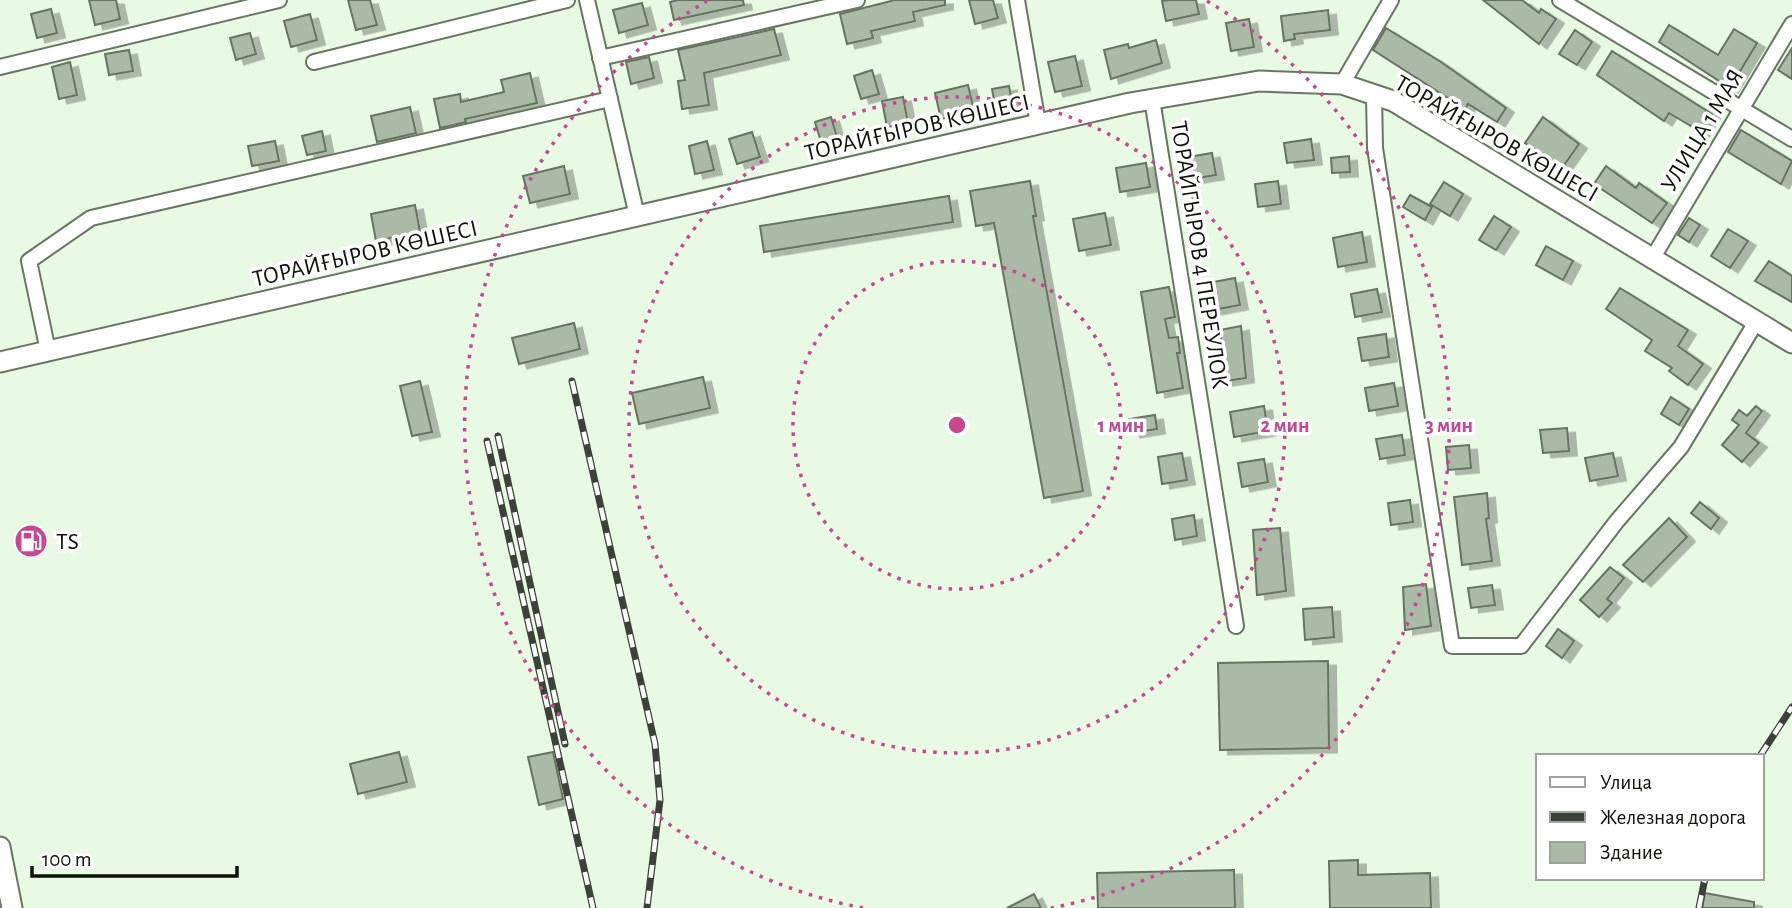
<svg xmlns="http://www.w3.org/2000/svg" width="1792" height="908" font-family="'Alegreya Sans',sans-serif">
<style>
.building{fill:#abbaa6;stroke:#657461;stroke-width:2;filter:url(#shadow)}
.lines{fill:none;stroke-linecap:round;stroke-linejoin:round}
.street-casing{stroke:#687663;stroke-width:18}
.secondary-casing{stroke:#687663;stroke-width:23}
.street{stroke:#fff;stroke-width:14}
.secondary{stroke:#fff;stroke-width:19}
.rail-casing{stroke:#3b4338;stroke-width:7}
.rail{stroke:#fff;stroke-width:4.5;stroke-dasharray:13;stroke-linecap:butt}
.ring{fill:none;stroke:#c74791;stroke-width:3.5;stroke-dasharray:3.5 7}
.labels{text-anchor:middle;stroke-width:7;stroke-linejoin:round;paint-order:stroke}
.street-label{font-size:24px;fill:#0d130b;stroke:#fff}
.poi-label{font-size:24px;fill:#0d130b;stroke:#fff;text-anchor:start}
.centre{fill:#c74791;stroke:#fff;stroke-width:3.5}
.ring-label{font-size:21px;text-anchor:middle;font-weight:bold;fill:#c74791;stroke:#fff;stroke-width:7;stroke-linejoin:round;paint-order:stroke}
</style>
<defs>
<filter id="shadow"><feDropShadow dx="8" dy="4.5" stdDeviation="0" flood-color="#0004"/></filter>
</defs>
<rect width="100%" height="100%" fill="#e9fae4"/>
<g class="building">
<polygon points="89,0 116,0 120,19 95,25"/>
<polygon points="348,0 370,0 377,25 356,30"/>
<polygon points="678,0 743,0 744,5 674,20 670,2"/>
<polygon points="895,0 945,0 945,5 913,12 915,21 871,31 873,38 847,44 840,14"/>
<polygon points="969,0 993,0 998,18 975,24"/>
<polygon points="1169,0 1196,0 1199,14 1166,21 1162,1"/>
<polygon points="1483,0 1522,0 1539,13 1541,9 1556,19 1539,44"/>
<polygon points="642,3 648,25 619,33 613,10"/>
<polygon points="51,9 57,33 37,38 31,14"/>
<polygon points="1328,10 1330,30 1294,34 1295,39 1284,41 1281,16"/>
<polygon points="310,14 317,40 291,47 284,21"/>
<polygon points="1249,19 1254,47 1231,51 1226,23"/>
<polygon points="1669,25 1718,55 1734,29 1757,43 1730,88 1659,42"/>
<polygon points="1386,28 1441,62 1506,108 1497,122 1468,104 1465,109 1373,50"/>
<polygon points="774,29 781,55 704,73 709,105 682,109 678,81 685,80 678,50"/>
<polygon points="1575,30 1592,42 1577,65 1559,54"/>
<polygon points="250,33 256,54 236,60 230,38"/>
<polygon points="1156,40 1162,63 1111,79 1104,50 1128,44 1129,48"/>
<polygon points="1792,48 1792,79 1778,70"/>
<polygon points="129,50 133,71 109,75 105,54"/>
<polygon points="1612,51 1712,114 1701,132 1669,113 1664,121 1597,75"/>
<polygon points="1075,56 1082,86 1055,92 1048,62"/>
<polygon points="649,57 654,78 631,84 626,62"/>
<polygon points="70,62 77,95 59,99 52,67"/>
<polygon points="872,70 879,94 861,99 854,76"/>
<polygon points="530,73 537,103 465,119 466,122 440,128 434,99 460,94 461,102 504,92 501,80"/>
<polygon points="968,85 974,111 941,119 935,93"/>
<polygon points="1009,86 1012,102 995,105 992,89"/>
<polygon points="903,97 908,123 887,127 882,101"/>
<polygon points="410,107 416,133 377,142 371,116"/>
<polygon points="831,117 837,137 821,142 815,122"/>
<polygon points="1543,117 1579,144 1562,168 1525,143"/>
<polygon points="1741,130 1792,161 1781,184 1728,152"/>
<polygon points="322,131 326,151 307,155 302,136"/>
<polygon points="752,132 760,157 737,164 729,139"/>
<polygon points="1311,139 1314,160 1287,163 1284,143"/>
<polygon points="275,141 279,161 252,166 248,146"/>
<polygon points="707,141 714,170 695,174 689,146"/>
<polygon points="1212,153 1216,175 1191,179 1188,157"/>
<polygon points="1349,156 1350,172 1332,173 1331,158"/>
<polygon points="1146,163 1150,187 1120,192 1116,168"/>
<polygon points="564,166 570,194 530,203 523,176"/>
<polygon points="1606,166 1636,188 1639,183 1667,203 1652,223 1594,184"/>
<polygon points="1030,181 1036,216 1033,216 1083,491 1044,498 994,223 976,226 970,191"/>
<polygon points="1278,181 1281,204 1258,207 1255,184"/>
<polygon points="1444,182 1463,194 1450,216 1430,204"/>
<polygon points="1410,195 1432,207 1425,220 1403,207"/>
<polygon points="949,196 953,222 764,252 760,226"/>
<polygon points="415,205 420,232 376,241 371,214"/>
<polygon points="1105,213 1111,245 1079,251 1073,219"/>
<polygon points="1494,216 1511,227 1496,250 1479,240"/>
<polygon points="1689,218 1700,225 1689,242 1678,235"/>
<polygon points="1728,229 1748,241 1730,268 1711,256"/>
<polygon points="1362,232 1367,262 1338,267 1333,238"/>
<polygon points="1546,246 1573,261 1563,280 1536,265"/>
<polygon points="1769,261 1792,276 1792,302 1755,281"/>
<polygon points="1235,278 1240,305 1213,310 1208,283"/>
<polygon points="1169,287 1175,317 1165,319 1169,338 1178,337 1180,353 1177,353 1183,388 1157,393 1141,292"/>
<polygon points="1620,288 1688,330 1678,346 1703,364 1688,385 1669,371 1672,368 1645,351 1652,340 1606,309"/>
<polygon points="1377,289 1382,312 1355,317 1351,294"/>
<polygon points="574,323 580,349 519,364 512,338"/>
<polygon points="1241,326 1246,378 1225,381 1220,330"/>
<polygon points="1386,334 1389,357 1362,361 1358,338"/>
<polygon points="703,377 710,408 639,424 632,393"/>
<polygon points="420,381 432,432 412,436 400,386"/>
<polygon points="1394,383 1398,406 1369,411 1365,388"/>
<polygon points="1671,397 1689,409 1679,425 1661,414"/>
<polygon points="1264,406 1268,431 1234,437 1230,412"/>
<polygon points="1756,406 1762,411 1746,433 1759,443 1742,462 1722,445 1739,425 1732,420 1739,410 1747,416"/>
<polygon points="1155,415 1157,429 1132,433 1129,419"/>
<polygon points="1567,428 1569,451 1543,453 1540,430"/>
<polygon points="1402,435 1405,455 1380,459 1376,439"/>
<polygon points="1469,445 1471,468 1448,470 1446,447"/>
<polygon points="1182,453 1187,480 1162,484 1158,457"/>
<polygon points="1613,453 1618,476 1590,481 1585,458"/>
<polygon points="1264,459 1268,482 1242,487 1238,463"/>
<polygon points="1487,493 1489,518 1486,519 1492,561 1462,565 1454,497"/>
<polygon points="1410,500 1413,522 1391,525 1388,503"/>
<polygon points="1700,502 1719,518 1711,529 1691,513"/>
<polygon points="1194,515 1197,536 1175,540 1172,519"/>
<polygon points="1669,518 1687,537 1643,582 1623,565"/>
<polygon points="1280,528 1286,591 1257,595 1253,530"/>
<polygon points="1610,567 1624,578 1607,599 1612,603 1599,617 1580,600"/>
<polygon points="1426,584 1431,626 1405,630 1403,587"/>
<polygon points="1492,585 1495,605 1471,608 1468,588"/>
<polygon points="1332,607 1334,637 1305,640 1303,609"/>
<polygon points="1558,629 1574,641 1562,658 1546,646"/>
<polygon points="1328,661 1329,748 1220,750 1218,663"/>
<polygon points="399,752 407,782 358,794 350,764"/>
<polygon points="553,752 563,799 539,805 528,757"/>
<polygon points="1358,860 1358,875 1430,873 1431,908 1330,908 1329,861"/>
<polygon points="1234,870 1235,908 1098,908 1097,873"/>
<polygon points="1705,893 1754,902 1754,908 1702,908"/>
<polygon points="1034,894 1041,908 1007,908"/>
</g>
<g class="lines">
<defs>
<g id="street">
<polyline points="587,0 637,216"/>
<polyline points="1017,0 1038,124"/>
<polyline points="1560,0 1792,139"/>
<polyline points="600,58 857,0"/>
<polyline points="314,62 567,0"/>
<polyline points="0,67 279,0"/>
<polyline points="1342,84 1391,0"/>
<polyline points="1374,95 1375,148 1452,646 1521,646 1617,521 1681,447 1756,322"/>
<polyline points="1152,99 1236,626"/>
<polyline points="1652,259 1792,24"/>
<polyline points="48,351 29,261 91,218 610,99"/>
</g>
<g id="secondary">
<polyline points="0,362 1130,103 1259,81 1342,84 1393,101 1792,343"/>
<polyline points="0,847 12,908"/>
</g>
</defs>
<use href="#street" class="street-casing"/>
<use href="#secondary" class="secondary-casing"/>
<use href="#street" class="street"/>
<use href="#secondary" class="secondary"/>
<defs>
<g id="rail">
<polyline points="572,381 655,744 660,800 647,908"/>
<polyline points="498,436 565,744"/>
<polyline points="487,441 593,908"/>
<polyline points="1760,756 1792,707"/>
<polyline points="1699,908 1705,878"/>
</g>
</defs>
<use href="#rail" class="rail-casing"/>
<use href="#rail" class="rail"/>
</g>
<g class="ring">
<circle cx="957" cy="425" r="164"/>
<circle cx="957" cy="425" r="328"/>
<path d="M863 908A492 492 0 0 1 707 1M1207 1A492 492 0 0 1 1051 908"/>
</g>
<defs>
<symbol id="fuel-disc" viewBox="-11 -11 22 22"><circle r="9.5" fill="#c74791" stroke="#fff"/><path d="M-5.5-6h7V0h2V4h1.3V-2.5L3-4.5l.8-.8L6-3V5H2.5V1h-1V6h-7ZM-4.2-4.7v3.2H.2V-4.7Z" fill="#fff"/></symbol>
</defs>
<g fill-rule="evenodd">
<use href="#fuel-disc" x="12" y="522" width="38" height="38"/>
</g>
<g class="labels">
<g class="street-label">
<text transform="translate(917 127) rotate(-13)" y="8">ТОРАЙҒЫРОВ КӨШЕСІ</text>
<text transform="translate(1702 130) rotate(-59)" y="8">УЛИЦА 1 МАЯ</text>
<text transform="translate(1497 138) rotate(30)" y="8">ТОРАЙҒЫРОВ КӨШЕСІ</text>
<text transform="translate(365 253) rotate(-13)" y="8">ТОРАЙҒЫРОВ КӨШЕСІ</text>
<text transform="translate(1200 255) rotate(81)" y="8">ТОРАЙГЫРОВ 4 ПЕРЕУЛОК</text>
</g>
<g class="poi-label">
<text x="56" y="549">TS</text>
</g>
</g>
<circle cx="957" cy="425" r="10" class="centre"/>
<g class="ring-label">
<text x="1121" y="432">1 мин</text>
<text x="1285" y="432">2 мин</text>
<text x="1449" y="432">3 мин</text>
</g>
<rect x="1536" y="754" width="228" height="126" fill="#ffffff" stroke="#9ea19d" stroke-width="2"/>
<rect x="1550" y="777" width="35" height="10" fill="#ffffff" stroke="#9ea19d" stroke-width="2"/>
<text x="1600" y="789" font-size="21" fill="#0d130b">Улица</text>
<rect x="1550" y="812" width="35" height="10" fill="#3b4338" stroke="#9ea19d" stroke-width="2"/>
<text x="1600" y="824" font-size="21" fill="#0d130b">Железная дорога</text>
<rect x="1550" y="842" width="35" height="21" fill="#abbaa6" stroke="#9ea19d" stroke-width="2"/>
<text x="1600" y="859" font-size="21" fill="#0d130b">Здание</text>
<path d="M32 866v10h205v-10" fill="none" stroke="#0d130b" stroke-width="3.5"/>
<text x="42" y="866" font-size="21" fill="#0d130b" stroke="#ffffff" stroke-width="5" paint-order="stroke">100 m</text>
</svg>
